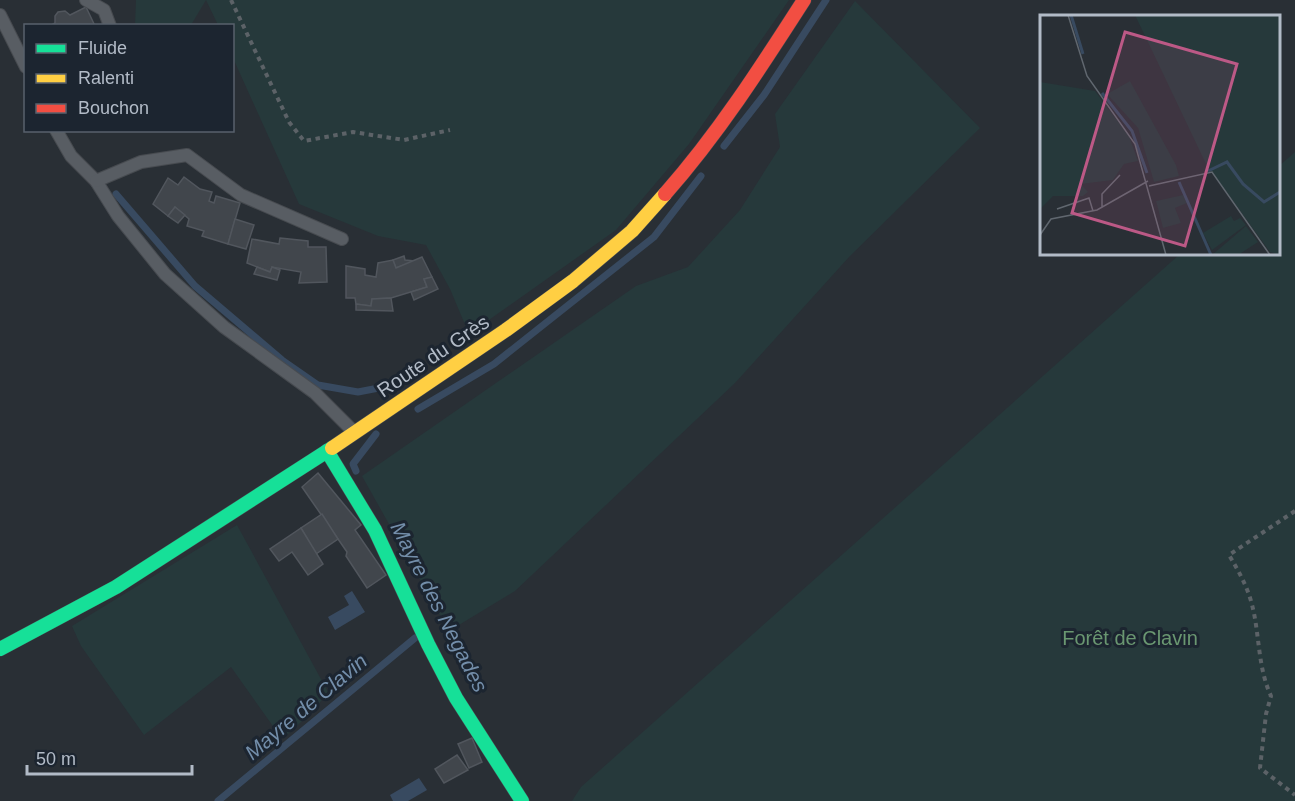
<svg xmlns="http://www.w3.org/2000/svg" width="1295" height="801" font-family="Arial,sans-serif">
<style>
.green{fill:#26393b}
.water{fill:#384a60}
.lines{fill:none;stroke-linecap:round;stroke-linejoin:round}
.stream{stroke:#384a60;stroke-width:7}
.building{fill:#41464c;stroke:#51565d;stroke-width:1.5}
.lane-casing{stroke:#474b50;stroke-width:14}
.fast-casing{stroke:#474b50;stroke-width:15}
.slow-casing{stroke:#474b50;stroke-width:15}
.jam-casing{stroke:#474b50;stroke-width:15}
.path{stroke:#5c6267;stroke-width:4;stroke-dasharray:4.5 4.5;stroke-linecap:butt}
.lane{stroke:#585d63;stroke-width:12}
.fast{stroke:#16e098;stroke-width:14}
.slow{stroke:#ffcf43;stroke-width:14}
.jam{stroke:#f24e42;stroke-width:14}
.labels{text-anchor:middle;stroke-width:6;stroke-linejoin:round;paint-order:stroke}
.street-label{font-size:20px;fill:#b2bbc7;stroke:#1c2530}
.park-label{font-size:20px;fill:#6a9771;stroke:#1c2530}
.water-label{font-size:21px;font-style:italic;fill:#738eaa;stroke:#1c2530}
.inset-river{fill:none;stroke:#384a60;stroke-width:3}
.inset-road{fill:none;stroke:#60676f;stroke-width:1.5}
.view{fill:#bc5986;fill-opacity:0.15;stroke:#bc5986;stroke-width:3}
.inset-edge{fill:none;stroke:#b2bbc7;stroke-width:3}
</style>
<rect width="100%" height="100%" fill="#292f35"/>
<g class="green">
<polygon points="136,0 206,0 191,25 135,26"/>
<polygon points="206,0 789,0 689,144 616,230 469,334 450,289 426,245 378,236 299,204 233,58 232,26 218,25"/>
<polygon points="855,1 980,128 849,257 735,383 515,591 449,631 362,476 636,286 688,267 740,210 780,147 775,114"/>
<polygon points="1295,152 1295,801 572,801 581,787 1180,254 1278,254 1279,166"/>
<polygon points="237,525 328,692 314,710 288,734 275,729 231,667 144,735 81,646 72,626"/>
</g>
<g class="water">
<polygon points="352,591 365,612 335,630 328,617 349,605 344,596"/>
<polygon points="419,778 427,790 408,801 393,801 390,795"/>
</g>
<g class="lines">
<g class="stream">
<polyline points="724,146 764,95 826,0"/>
<polyline points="116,194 195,286 282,360 318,385 358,392 389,386 391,389"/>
<polyline points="418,409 494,364 654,237 701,176"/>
<polyline points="356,471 353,464 376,434"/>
<polyline points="218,801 415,638"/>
</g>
</g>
<g class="building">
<polygon points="86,7 95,26 50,26 55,23 55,16 58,12 65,11 70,15"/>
<polygon points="184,177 200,189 212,192 209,201 214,203 216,196 240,203 228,244 202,236 204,231 187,226 189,219 175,207 168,216 153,204 168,178 178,185"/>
<polygon points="175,207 185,215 178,223 168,216"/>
<polygon points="235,219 254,225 246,249 228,244"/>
<polygon points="280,238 308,241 308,247 326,247 327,282 299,283 301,272 272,267 270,272 247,263 252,239 279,244"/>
<polygon points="404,256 405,260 415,261 396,268 393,260"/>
<polygon points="422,257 432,277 424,279 427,287 391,298 372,299 371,306 356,304 355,298 346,298 346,266 365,269 365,275 376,277 378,263 393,260 396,268"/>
<polygon points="257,267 270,272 272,267 280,270 277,280 254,274"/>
<polygon points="432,277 438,289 414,300 411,292 427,287 424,279"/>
<polygon points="391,298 393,311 356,310 356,304 371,306 372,299"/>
<polygon points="318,473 361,525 355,530 386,575 367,588 346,556 347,552 302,487"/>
<polygon points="322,514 338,539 316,554 301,528"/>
<polygon points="301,528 323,564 308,575 292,552 279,561 270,549"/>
<polygon points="472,738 482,762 469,768 458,744"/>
<polygon points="457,755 468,770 444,783 435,769"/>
</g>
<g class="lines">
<defs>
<g id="lane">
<polyline points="86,0 104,10 110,26"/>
<polyline points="0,15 26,67"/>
<polyline points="56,130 71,156 96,181 118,216 165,274 224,327 315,393 354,432"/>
<polyline points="96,181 141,162 187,155 241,195 342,239"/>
</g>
<g id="fast">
<polyline points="327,451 375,530 428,644 456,698 522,801"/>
<polyline points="0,649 116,587 332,448"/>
</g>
<polyline id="slow" points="332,448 506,330 573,281 632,231 665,194"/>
<path id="jam" d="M665,194C718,134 761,67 804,0"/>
</defs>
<use href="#lane" class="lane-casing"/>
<use href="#fast" class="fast-casing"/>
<use href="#slow" class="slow-casing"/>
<use href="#jam" class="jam-casing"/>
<g class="path">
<polyline points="231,0 289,122 304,141 353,132 404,140 450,130"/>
<path d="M1295,511L1229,555C1238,570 1246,584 1251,601C1260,632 1257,666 1271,696L1266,714L1260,768L1295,795"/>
</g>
<use href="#lane" class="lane"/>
<use href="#fast" class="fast"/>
<use href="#slow" class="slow"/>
<use href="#jam" class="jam"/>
</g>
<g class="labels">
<g class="street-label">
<text transform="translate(433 356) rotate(-34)" y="7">Route du Grès</text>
</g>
<g class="park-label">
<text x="1130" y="645">Forêt de Clavin</text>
</g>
<g class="water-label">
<text transform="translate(439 607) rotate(63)" y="7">Mayre des Negades</text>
<text transform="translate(306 707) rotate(-40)" y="7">Mayre de Clavin</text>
</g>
</g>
<g transform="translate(1040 15)">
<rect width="240" height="240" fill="#292f35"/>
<path d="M95,0H240V240L230,237L166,149ZM90,66L136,150L139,161L114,167L98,113L67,79ZM0,67L55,76L89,121L98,146L84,149L73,165L41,169L48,177L43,181H13L0,194ZM143,180L147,188L135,193L141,208L123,213L116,186ZM191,201L194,206L200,203L206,210L172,235L163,218ZM206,211L218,227L198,240H172Z" fill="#26393b"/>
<path class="inset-river" d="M31,0L43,39M62,78L92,116L107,158M168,156L187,147L203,169L224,187L240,177M139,167L171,240"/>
<path class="inset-road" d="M28,0L47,61L95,129L126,240M109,171L172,157L230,240M62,192V179L80,160M17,194L49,183L53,196M0,220L11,204L57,195L108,166"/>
<path class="view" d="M85,17L197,49L145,231L32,198Z"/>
<rect width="240" height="240" class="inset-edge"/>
</g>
<rect x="24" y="24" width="210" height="108" fill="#1c2530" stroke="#58616c" stroke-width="1.5"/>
<rect x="36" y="44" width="30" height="9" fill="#16e098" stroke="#58616c" stroke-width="1.5"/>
<text x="78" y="54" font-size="18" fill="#b2bbc7">Fluide</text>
<rect x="36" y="74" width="30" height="9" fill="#ffcf43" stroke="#58616c" stroke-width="1.5"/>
<text x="78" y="84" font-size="18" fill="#b2bbc7">Ralenti</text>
<rect x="36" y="104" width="30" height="9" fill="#f24e42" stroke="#58616c" stroke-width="1.5"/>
<text x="78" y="114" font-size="18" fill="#b2bbc7">Bouchon</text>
<path d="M27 765v9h165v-9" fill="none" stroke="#b2bbc7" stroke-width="3"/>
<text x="36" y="765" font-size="18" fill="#b2bbc7" stroke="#1c2530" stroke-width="4.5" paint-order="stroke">50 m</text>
</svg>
